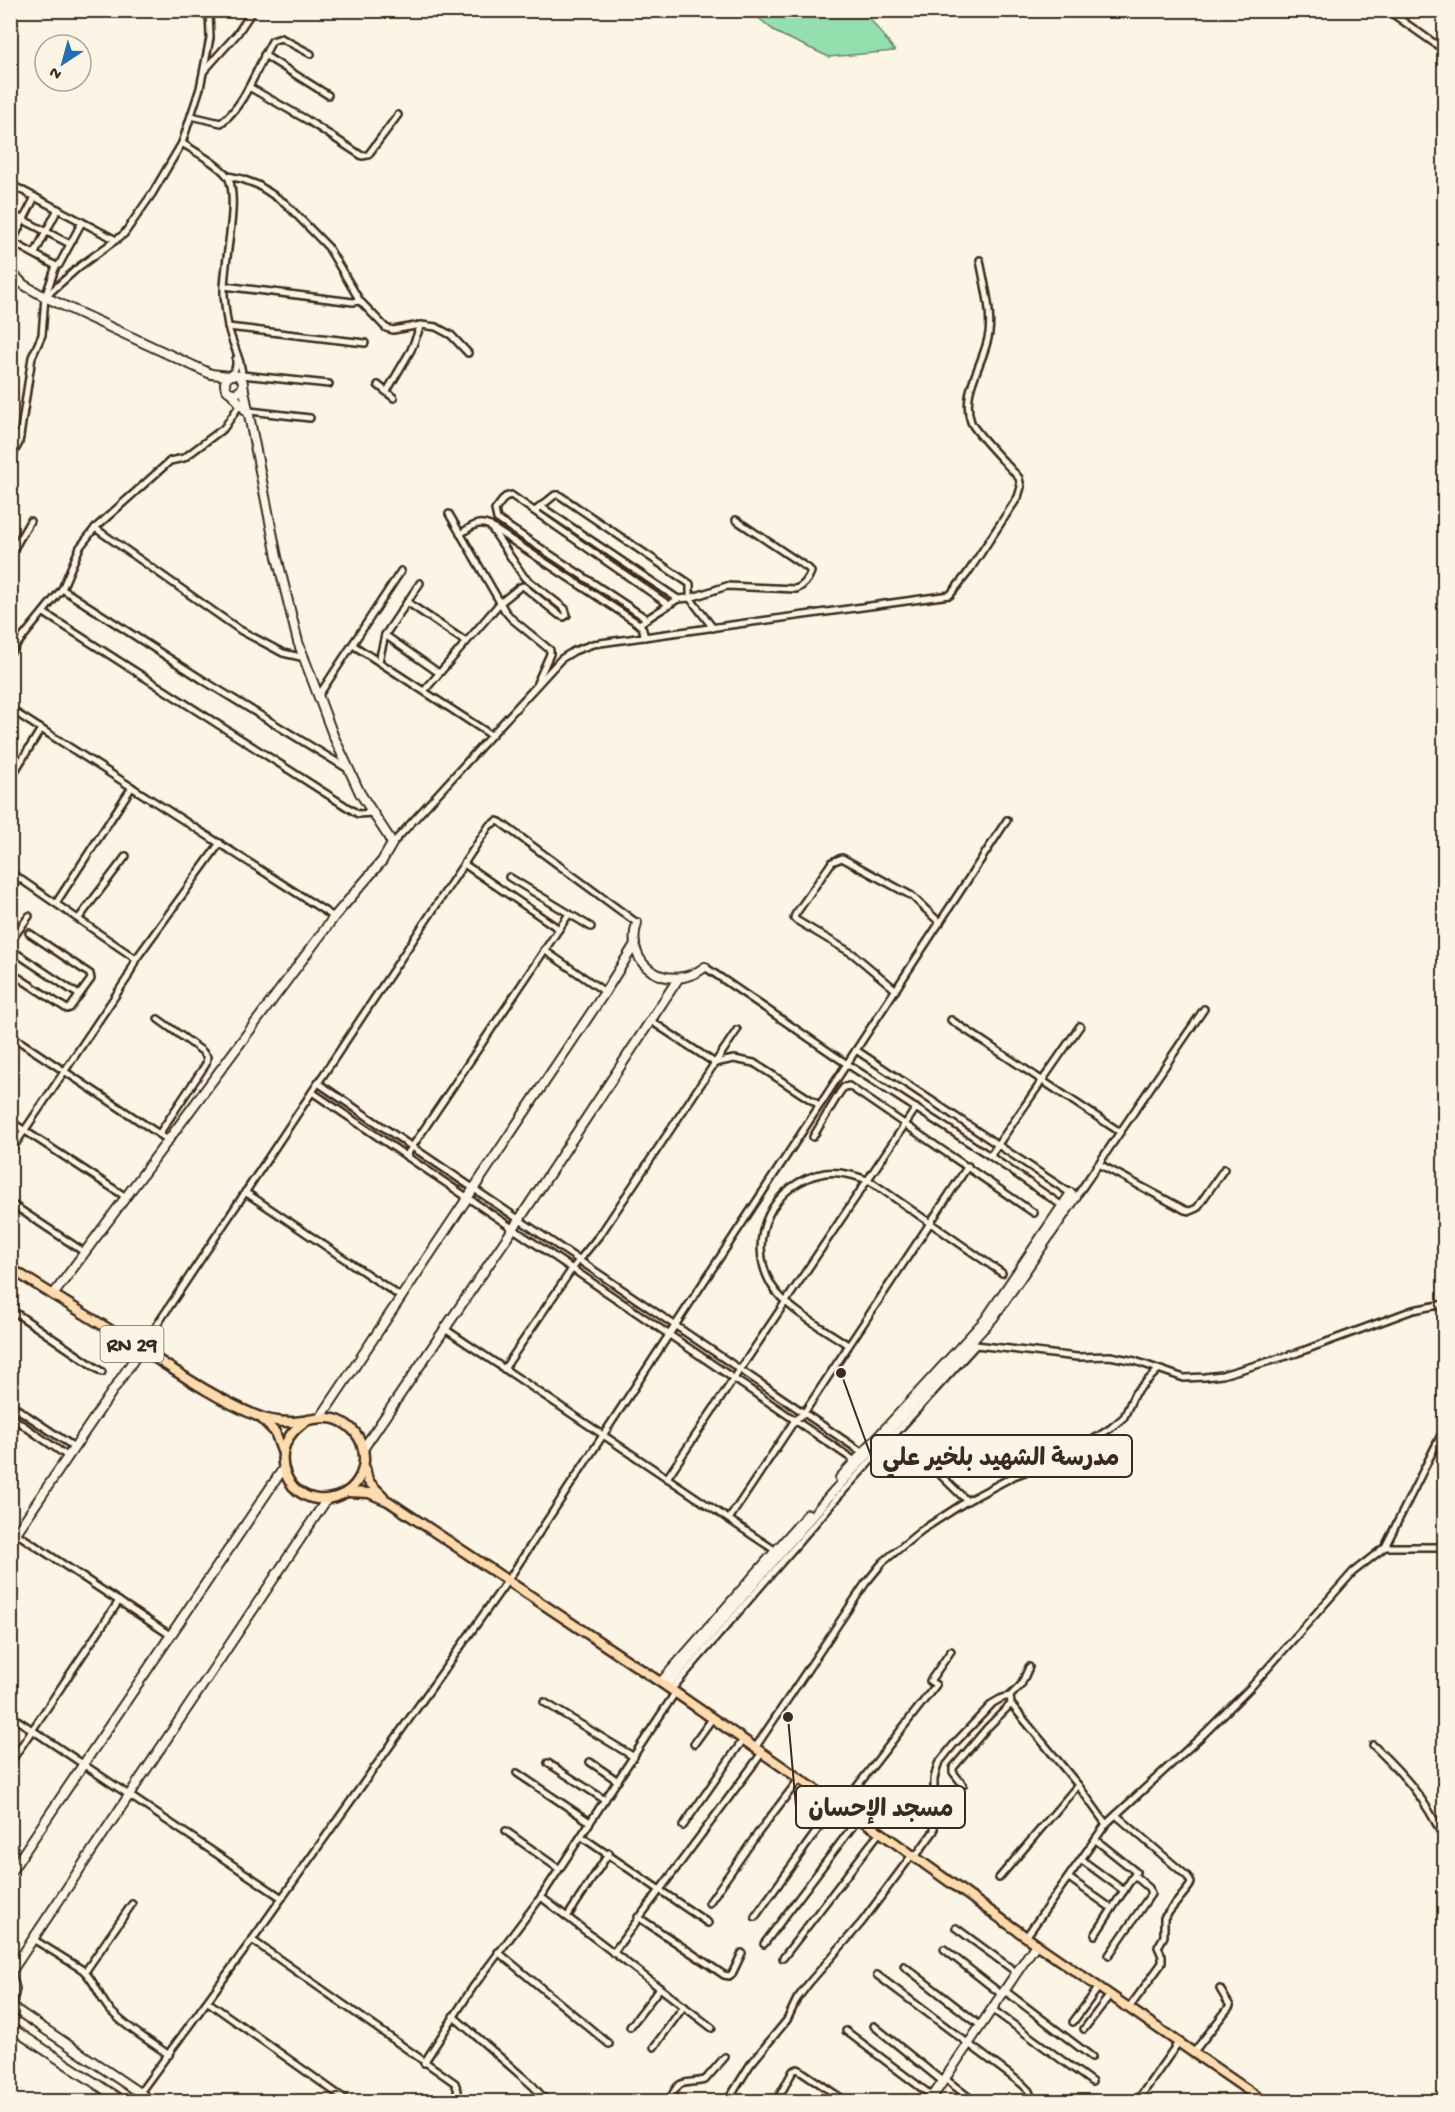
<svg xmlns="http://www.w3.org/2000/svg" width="1455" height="2112" font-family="'Gochi Hand','Playpen Sans Arabic',sans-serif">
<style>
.green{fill:#95dfae;stroke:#688466;stroke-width:1.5}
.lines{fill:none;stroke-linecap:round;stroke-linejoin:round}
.street-casing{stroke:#3b2a1e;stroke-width:10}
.secondary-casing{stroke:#3b2a1e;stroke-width:12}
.primary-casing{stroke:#3b2a1e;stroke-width:13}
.street{stroke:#fcf5e5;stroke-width:5}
.secondary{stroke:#fcf5e5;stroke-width:8}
.primary{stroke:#fedbac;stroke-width:8}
.labels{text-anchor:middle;stroke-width:4.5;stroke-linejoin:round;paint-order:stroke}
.shield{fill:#fcf5e5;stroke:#75675a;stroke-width:1.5}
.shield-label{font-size:21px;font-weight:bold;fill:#3b2a1e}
.leader{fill:none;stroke:#3b2a1e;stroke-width:2}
.callout-dot{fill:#3b2a1e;stroke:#fcf5e5;stroke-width:2}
.callout{fill:#fcf5e5;stroke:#3b2a1e;stroke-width:2}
.callout-label{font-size:24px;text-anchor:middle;font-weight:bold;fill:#3b2a1e}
</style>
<rect width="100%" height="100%" fill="#fcf5e5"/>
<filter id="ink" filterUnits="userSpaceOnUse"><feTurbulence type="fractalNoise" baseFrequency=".0167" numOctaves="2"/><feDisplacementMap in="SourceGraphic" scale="12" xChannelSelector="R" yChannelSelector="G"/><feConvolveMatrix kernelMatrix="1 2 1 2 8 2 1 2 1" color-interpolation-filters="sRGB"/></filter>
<g filter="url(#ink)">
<polygon class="green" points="750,11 864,11 895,51 829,57 777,33"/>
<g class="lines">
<defs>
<g id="street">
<polyline points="1387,10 1444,50"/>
<polyline points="264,55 328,95"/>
<polyline points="204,71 237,34 253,10"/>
<polyline points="249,87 307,120 362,156 368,155 398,115"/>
<path d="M191,116L221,123C246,104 257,67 272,41L281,38L311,54"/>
<path d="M182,143C194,151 224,167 229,179C239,204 223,264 224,294C225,306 226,319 229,330C233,346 243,363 242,379"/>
<polyline points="228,176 242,179 258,185 285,203 328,247 360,301 386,328 393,330 421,325 436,327 451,335 468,353"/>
<polyline points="10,184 116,240"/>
<polyline points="10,213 70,244"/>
<polyline points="10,241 56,266 59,265 82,222"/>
<polyline points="12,242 35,197"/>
<polyline points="35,253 58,209"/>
<polyline points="224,286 353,302 360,301"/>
<polyline points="45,297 80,266 124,234 152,194 182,143 200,88 210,38 209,10"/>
<polyline points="228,327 365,343"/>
<polyline points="232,375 236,366 236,359"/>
<polyline points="242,375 329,384"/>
<polyline points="378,385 394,398"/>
<polyline points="387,391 411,350 421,325"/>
<polyline points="250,411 310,418"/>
<polyline points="10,431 20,437"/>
<polyline points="10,460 19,443 32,357 42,335 45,297 56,266"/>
<polyline points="540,506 678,599"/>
<polyline points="535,511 555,495 559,495 690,584 690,598 713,628"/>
<polyline points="449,514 505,611 512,619 550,650 550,654 537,683"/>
<polyline points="95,528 240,630 283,653 305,658"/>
<path d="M460,534C471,527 478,520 490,526L636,622L642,627L645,637"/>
<polyline points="10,550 15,547 30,521"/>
<polyline points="62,589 206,682 348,769"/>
<polyline points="407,602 466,642"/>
<polyline points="44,613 358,814 372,813"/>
<polyline points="647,619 497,519 495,510 505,497 511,495 669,605"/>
<path d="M639,624L678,599L690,598L727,586L796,589C804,586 808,580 811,572L809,569L736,520"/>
<polyline points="385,635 439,673"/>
<polyline points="353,645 491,735"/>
<polyline points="10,653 62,589 80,547 95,528 170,461 184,458 224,428 241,403"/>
<polyline points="379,661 385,635 420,583"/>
<polyline points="424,691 500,603 520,587 523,586 559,615 564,617 567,615 565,609 524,577 490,526"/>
<polyline points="319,695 401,571"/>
<polyline points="10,709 334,917"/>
<polyline points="10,779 41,729"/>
<path d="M392,844L561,659L574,651L593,644L950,595L967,574L1018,497L1021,487L1019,478C1009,466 975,433 971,422C960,391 985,363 989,333C992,310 984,283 980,260"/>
<polyline points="464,864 559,929"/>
<polyline points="10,872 136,959"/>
<polyline points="509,877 591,927"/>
<polyline points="10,892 19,878"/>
<polyline points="56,903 132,787"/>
<polyline points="79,918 126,856"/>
<polyline points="10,942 29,916"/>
<polyline points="10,949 79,995"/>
<polyline points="544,950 605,992"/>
<polyline points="705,967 847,1064 990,1156 1064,1207"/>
<polyline points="10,972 67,1009 70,1008 91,979 90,974 29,933"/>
<polyline points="896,990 853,954 796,920 794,918 795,915 832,862 842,858 912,896 940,923"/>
<polyline points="158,1019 202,1051 207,1057 206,1064 159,1134"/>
<polyline points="951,1020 1120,1132"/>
<polyline points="651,1021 715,1063 734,1059 754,1063 819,1105"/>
<polyline points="10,1035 168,1140"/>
<polyline points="856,1050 1076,1197 1204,1009"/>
<polyline points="318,1083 866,1455"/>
<polyline points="312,1092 858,1463"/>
<polyline points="10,1121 126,1197"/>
<polyline points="813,1137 840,1092 844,1087 849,1086 1034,1213"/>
<polyline points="10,1152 128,977 136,959 220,843"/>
<polyline points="406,1156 569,914"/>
<polyline points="990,1156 1080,1026"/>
<polyline points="1099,1164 1185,1210 1190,1211 1197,1208 1224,1169"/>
<polyline points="245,1192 401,1297"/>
<polyline points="10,1203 84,1252"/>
<polyline points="10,1309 102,1372"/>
<polyline points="445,1329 776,1551"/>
<path d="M848,1345C825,1329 787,1310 772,1286C744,1239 773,1182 825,1173C841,1171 856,1176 870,1181L1002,1273"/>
<polyline points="141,1349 489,826 497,821 500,822 637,923"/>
<polyline points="504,1369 572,1269 602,1232 737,1030"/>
<polyline points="10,1404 74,1447"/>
<polyline points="10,1416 67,1456"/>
<polyline points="917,1452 967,1501"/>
<polyline points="667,1478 916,1108"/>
<polyline points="729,1519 795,1420 804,1413 968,1166"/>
<polyline points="10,1529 170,1635"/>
<polyline points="1385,1547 1444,1429"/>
<polyline points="1029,1667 1021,1685 1010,1696 1011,1704 1078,1785 1106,1824"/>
<polyline points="671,1690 838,1497 976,1345 1077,1357 1110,1356 1135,1361 1184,1378 1205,1377 1222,1375 1297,1353 1413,1310 1444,1304"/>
<polyline points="544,1702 634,1757"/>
<polyline points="10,1715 282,1898"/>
<polyline points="694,1744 712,1719"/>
<path d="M1373,1745C1405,1776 1425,1798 1444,1839"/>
<polyline points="755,1748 865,1584 883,1562 922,1530 967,1501 1014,1476 1068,1456 1111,1428 1124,1417 1135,1393 1158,1370"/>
<polyline points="590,1762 618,1781"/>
<polyline points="10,1763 119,1601"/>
<polyline points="548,1763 605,1800"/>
<polyline points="517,1773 590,1822"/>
<polyline points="963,1785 953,1772 953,1768 987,1728 1011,1704"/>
<polyline points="841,1807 936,1685 930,1681 951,1651"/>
<polyline points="1116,1815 1188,1877 1191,1883 1189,1887 1164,1918 1164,1936 1158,1947 1162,1956 1162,1963 1129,2008"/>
<polyline points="683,1826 743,1740"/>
<polyline points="506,1831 559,1869"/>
<polyline points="582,1837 708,1923"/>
<polyline points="915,1857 934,1831 934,1779 938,1764 954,1744 993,1703 1002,1698 1010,1696"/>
<polyline points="1082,1860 1124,1891"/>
<polyline points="999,1878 1078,1785"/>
<polyline points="1069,1878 1111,1908"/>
<polyline points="541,1897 712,2028"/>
<polyline points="709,1903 758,1833 800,1778"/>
<polyline points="567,1917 609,1853"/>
<polyline points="638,1917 724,1975 729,1976 732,1974 742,1953"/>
<polyline points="755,1917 836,1804"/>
<polyline points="956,1928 1016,1972"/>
<polyline points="1095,1935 1136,1872 1096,1840"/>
<polyline points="1026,1937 1106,1824 1203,1735 1251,1687 1353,1572 1385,1547 1444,1547"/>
<path d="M33,1939L83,1970C95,1981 99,1997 109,2009C125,2027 150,2041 169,2055"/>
<polyline points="252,1940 455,2083 458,2091 452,2102"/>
<polyline points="764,1944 859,1818"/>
<polyline points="944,1949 1001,1994"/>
<polyline points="498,1952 609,2044"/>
<polyline points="613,1953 762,1753"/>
<polyline points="1109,1955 1151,1894 1149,1888 1135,1876"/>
<polyline points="783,1958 880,1832"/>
<polyline points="904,1966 981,2026"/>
<polyline points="85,1972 132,1904"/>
<polyline points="877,1975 1022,2084 1029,2091 1033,2102"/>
<polyline points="1004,1990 1092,2057"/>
<polyline points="208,2002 349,2102"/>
<polyline points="992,2009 1092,2082"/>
<polyline points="453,2016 533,2086 547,2102"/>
<polyline points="1073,2022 1099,1987"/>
<polyline points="874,2026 942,2081"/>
<polyline points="630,2027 660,1988"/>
<polyline points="1084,2029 1110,1995"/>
<polyline points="846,2031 932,2096"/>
<polyline points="654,2047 684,2006"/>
<polyline points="1193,2053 1230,2006 1220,1989"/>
<polyline points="424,2063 473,1987 541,1897 675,1693"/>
<polyline points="944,2078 975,2102"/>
<polyline points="1140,2097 1178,2043"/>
<polyline points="133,2102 252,1940 508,1580 1007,820"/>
<path d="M669,2102C679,2077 683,2085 705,2080L725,2057"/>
<polyline points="727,2102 750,2065 787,2020 797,1999 809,1983 862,1922 912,1855"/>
<polyline points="776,2102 793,2071 798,2069 847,2102"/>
</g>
<g id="secondary">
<polyline points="10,271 24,285 45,297 211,374 229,376"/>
<circle cx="234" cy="384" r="9"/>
<polyline points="232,394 248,413"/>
<path d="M637,923C623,967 670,994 705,967"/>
<polyline points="53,1295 334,917 382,861 392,844 388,836 360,793 333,735 298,642 277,557 243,385"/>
<polyline points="321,1417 605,992 635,944"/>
<polyline points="363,1449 519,1220 678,979"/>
<polyline points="840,1478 985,1320 1071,1193"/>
<polyline points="10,1542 141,1349"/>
<polyline points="661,1682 808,1514"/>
<polyline points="666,1686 832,1493 993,1318 1076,1197"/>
<polyline points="10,1873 283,1469"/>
<polyline points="10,1972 15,1989 10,2009"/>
<polyline points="11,1972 327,1499"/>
<polyline points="12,2007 153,2102"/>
<polyline points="10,2027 124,2102"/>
<polyline points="929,2102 1036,1944"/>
</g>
<g id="primary">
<path d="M10,1268C56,1297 103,1325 149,1354C183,1376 217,1399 255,1415C266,1420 278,1422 290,1422C311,1422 328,1411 347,1425C374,1444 368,1487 336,1497C288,1512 259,1447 308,1420"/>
<polyline points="262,1419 275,1432 282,1451"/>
<polyline points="365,1468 368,1481 383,1496"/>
<polyline points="347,1492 369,1493 388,1501 663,1684 836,1804 880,1832 1036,1944 1265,2102"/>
</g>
</defs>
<use href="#street" class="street-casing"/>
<use href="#secondary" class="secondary-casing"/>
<use href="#primary" class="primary-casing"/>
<use href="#street" class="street"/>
<use href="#secondary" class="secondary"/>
<use href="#primary" class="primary"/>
</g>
</g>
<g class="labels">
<rect class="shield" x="100.5" y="1326" width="63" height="36" rx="4.5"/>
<g class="shield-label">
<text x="132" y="1351">RN 29</text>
</g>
</g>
<path class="leader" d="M841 1373L871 1456M788 1717L796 1807"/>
<g class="callout-dot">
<circle cx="841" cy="1373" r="6"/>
<circle cx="788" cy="1717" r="6"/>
</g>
<g class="callout">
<rect x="871" y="1435" width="261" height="42" rx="6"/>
<rect x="796" y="1786" width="169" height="42" rx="6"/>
</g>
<g class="callout-label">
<text x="1001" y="1465">مدرسة الشهيد بلخير علي</text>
<text x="881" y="1816">مسجد الإحسان</text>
</g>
<rect width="1455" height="2112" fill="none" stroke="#fcf5e5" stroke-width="36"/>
<rect x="18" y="18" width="1419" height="2076" fill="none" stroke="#3b2a1e" stroke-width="2" filter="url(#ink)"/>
<g transform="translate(63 63) rotate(216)"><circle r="28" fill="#fcf5e5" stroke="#afa495" stroke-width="1.5"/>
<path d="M0-4.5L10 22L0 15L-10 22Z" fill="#1f6fb2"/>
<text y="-9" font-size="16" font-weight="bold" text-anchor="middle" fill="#3b2a1e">N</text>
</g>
</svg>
